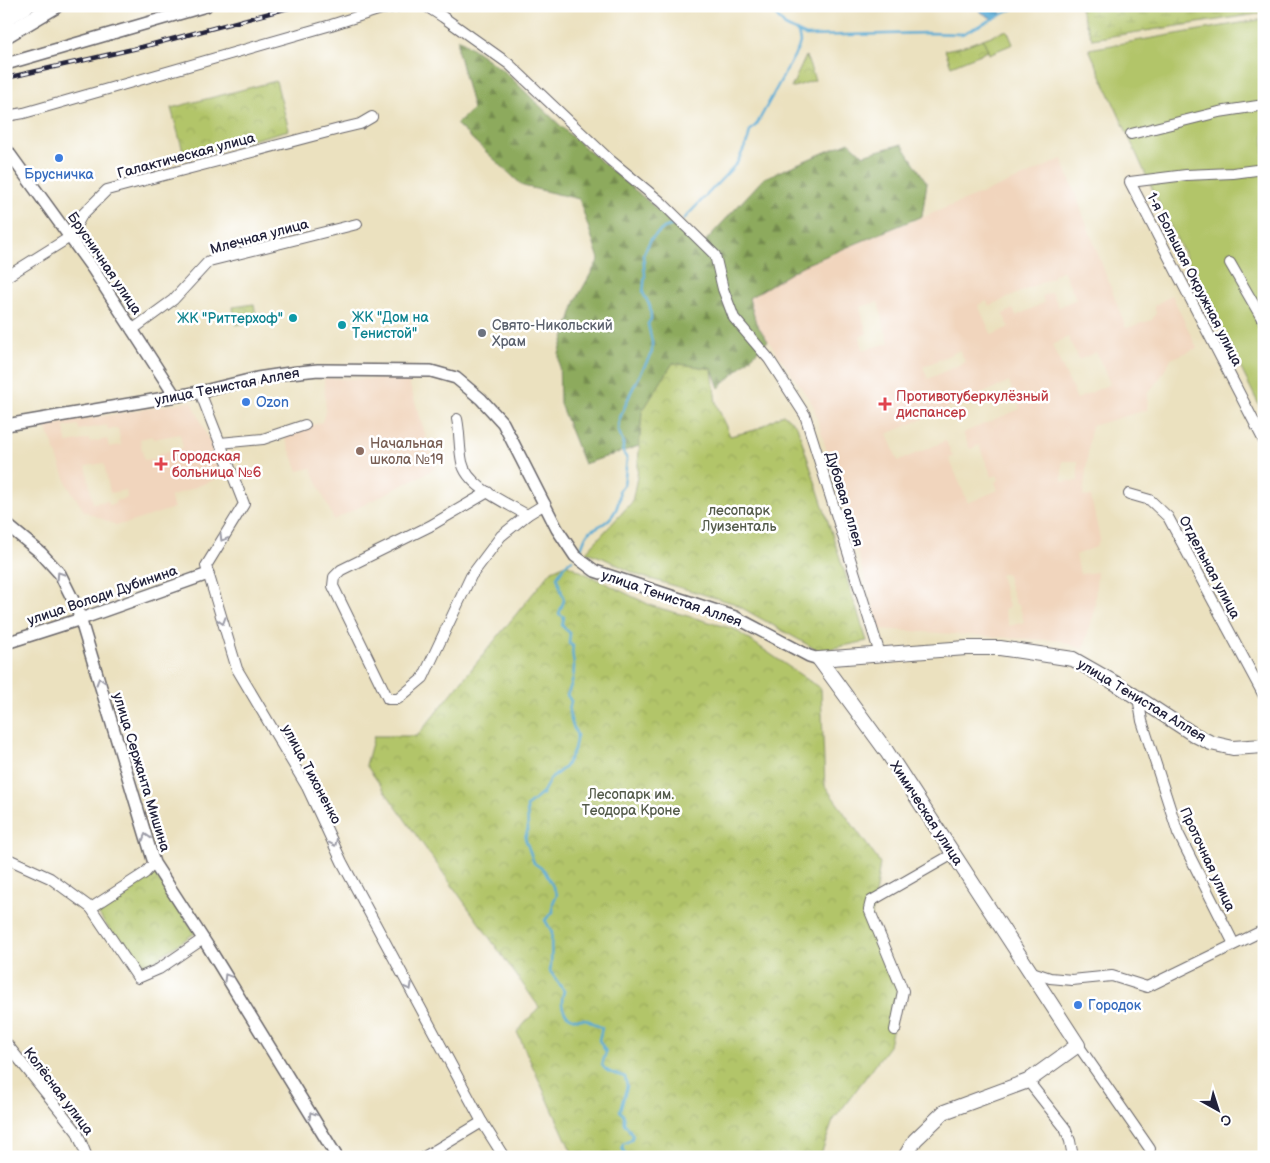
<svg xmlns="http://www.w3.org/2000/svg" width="1270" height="1163" font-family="'Balsamiq Sans',sans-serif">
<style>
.built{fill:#f1d5bd;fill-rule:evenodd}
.green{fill:#b2c569;stroke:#6a7452}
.forest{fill:url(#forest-firs);stroke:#58664c}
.wetland{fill:url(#wetland-marsh);stroke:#6a7452}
.park{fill:url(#park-crowns);stroke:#6a7452}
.water{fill:url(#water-ripples);stroke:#3e6688}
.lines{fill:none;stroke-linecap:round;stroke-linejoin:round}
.stream{stroke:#5aabd4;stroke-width:2.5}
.minor-casing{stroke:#686569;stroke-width:12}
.tertiary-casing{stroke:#686569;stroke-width:14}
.secondary-casing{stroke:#686569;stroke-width:16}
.primary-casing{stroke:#686569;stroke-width:18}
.minor{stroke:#fff;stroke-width:10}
.tertiary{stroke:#fff;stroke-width:11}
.secondary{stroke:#fff;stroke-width:14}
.primary{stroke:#fff;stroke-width:15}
.rail-casing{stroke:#22223b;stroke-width:4.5}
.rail{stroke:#fff;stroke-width:2.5;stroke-dasharray:8;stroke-linecap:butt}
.oneway{stroke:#9c9ca7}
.shop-dot{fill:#3f7fe0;stroke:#fff;stroke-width:2}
.culture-dot{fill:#0f9aa8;stroke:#fff;stroke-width:2}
.worship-dot{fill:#6b7280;stroke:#fff;stroke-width:2}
.health-dot{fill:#e0444e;stroke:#fff;stroke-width:2}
.education-dot{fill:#8d6e63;stroke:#fff;stroke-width:2}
.labels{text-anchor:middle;stroke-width:5;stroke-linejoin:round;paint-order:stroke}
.street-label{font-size:14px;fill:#22223b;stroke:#fff}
.shop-label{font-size:14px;fill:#366cbe;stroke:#fff;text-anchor:start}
.culture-label{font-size:14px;fill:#0d838f;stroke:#fff;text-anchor:start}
.worship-label{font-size:14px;fill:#5b616d;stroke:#fff;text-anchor:start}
.health-label{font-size:14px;fill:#be3a42;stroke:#fff;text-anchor:start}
.education-label{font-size:14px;fill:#785e54;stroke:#fff;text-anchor:start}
.park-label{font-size:14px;fill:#545b4b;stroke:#fff}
</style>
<defs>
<pattern id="forest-firs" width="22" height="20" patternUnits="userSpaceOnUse" patternTransform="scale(1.25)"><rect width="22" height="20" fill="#8daa5d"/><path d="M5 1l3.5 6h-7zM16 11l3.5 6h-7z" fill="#738a4e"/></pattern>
<pattern id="wetland-marsh" width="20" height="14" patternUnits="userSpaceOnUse" patternTransform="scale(1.25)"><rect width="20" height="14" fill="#b2c569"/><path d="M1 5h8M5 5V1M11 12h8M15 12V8" fill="none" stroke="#99a95c"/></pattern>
<pattern id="park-crowns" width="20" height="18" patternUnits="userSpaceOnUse" patternTransform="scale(1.25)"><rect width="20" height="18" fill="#b2c569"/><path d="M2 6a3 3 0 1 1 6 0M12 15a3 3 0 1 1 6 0" fill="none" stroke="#99a95c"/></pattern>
<pattern id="water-ripples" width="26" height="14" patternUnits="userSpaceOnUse" patternTransform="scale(1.25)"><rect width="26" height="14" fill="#5aabd4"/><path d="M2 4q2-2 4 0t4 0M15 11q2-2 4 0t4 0" fill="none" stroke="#4a8bad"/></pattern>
</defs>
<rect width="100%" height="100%" fill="#fff"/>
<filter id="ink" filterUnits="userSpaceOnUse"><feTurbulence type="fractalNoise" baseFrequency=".02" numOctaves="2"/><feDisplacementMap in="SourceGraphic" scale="10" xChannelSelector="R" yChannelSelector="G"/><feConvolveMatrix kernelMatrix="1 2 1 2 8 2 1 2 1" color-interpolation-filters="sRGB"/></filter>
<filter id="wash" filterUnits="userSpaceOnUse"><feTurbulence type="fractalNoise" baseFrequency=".0096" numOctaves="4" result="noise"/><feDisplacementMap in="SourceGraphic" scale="20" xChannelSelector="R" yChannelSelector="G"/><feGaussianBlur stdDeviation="1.12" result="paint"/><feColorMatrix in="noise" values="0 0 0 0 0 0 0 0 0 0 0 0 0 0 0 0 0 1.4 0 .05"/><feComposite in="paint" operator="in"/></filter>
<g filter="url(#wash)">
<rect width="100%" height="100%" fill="#ebe1bf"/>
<g class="built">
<path d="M1062,159L1126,328L1152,320L1156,313L1154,306L1172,295L1197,348L1171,359L1160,378L1148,393L1147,410L1091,426L1083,496L1091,497L1100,539L1096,547L1076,555L1080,574L1097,572L1094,614L1083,649L1058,640H1040L880,629L813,405L756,323L748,298L802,266L1025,176ZM1063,270L1076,299L1059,307L1052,292L1042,296L1044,303L1016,316L1013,309L1003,314L1009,327L992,335L978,305L987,301L989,306L1054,277L1053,275ZM878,302L889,343L863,350L860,336L867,334L860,307ZM1068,337L1079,360L1096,352L1110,384L1077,399L1052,345ZM960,350L965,362L928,379L923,367ZM1009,382L1020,409L963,433L970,449L979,445L992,477L997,475L999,480L995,482L998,490L968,503L949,458L953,457L946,441L898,461L887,434ZM1062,461H1078V481H1062ZM1006,573L1016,605L1019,604L1024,622L1009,626L1004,609L1009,607L1000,575Z"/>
<polygon points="324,378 408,380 436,468 334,520 311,468 298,471 284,435 322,422 326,410"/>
<path d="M192,401L224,476L170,497L174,508L128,523L116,525L84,511L68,486L46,426ZM78,425L79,430L107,425L108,430L118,428L121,445L109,447L107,439L90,442L89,439L67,443L64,427ZM180,434L183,448L157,454L158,458L144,460L140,439L153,436L154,439ZM104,463L110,493L126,490L127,498L115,501V504L109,505L108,501L93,503L86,466Z"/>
</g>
<g class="green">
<polygon points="1264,19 1264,415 1155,195 1089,49"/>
<polygon points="1007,30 1013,44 989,54 983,39"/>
</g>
<polygon class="forest" points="458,38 505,72 571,136 648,201 698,249 764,178 849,142 863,155 902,144 927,183 922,216 802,266 749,298 756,323 768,341 719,388 712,369 673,363 642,412 639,446 584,464 560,404 559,354 576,300 599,259 579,199 523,186 456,124 473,109 458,52"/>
<polygon class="wetland" points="1079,6 1264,6 1264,13 1092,39"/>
<g class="park">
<polygon points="983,39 988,51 951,66 945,50 964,46"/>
<polygon points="806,56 815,80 791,88"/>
<polygon points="276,81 289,130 185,158 171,108"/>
<polygon points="254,304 257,321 236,325 233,307"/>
<polygon points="673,363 712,369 716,403 730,436 755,430 783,414 797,426 867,641 819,651 733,603 640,576 603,558 586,552 632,502 637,477 642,412"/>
<polygon points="566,564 652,606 734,629 821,689 825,786 880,863 871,922 901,987 889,1046 833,1121 820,1157 574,1157 517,1032 539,1007 366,765 374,736 417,736 552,570"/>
<polygon points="154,871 195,933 137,972 96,910"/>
</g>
<polygon class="water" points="980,6 1001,6 1000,16 993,19 979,11"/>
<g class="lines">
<g class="stream">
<polyline points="768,6 785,26 806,36 928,33 962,34 1019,6"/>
<polyline points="683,220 737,163 748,140 750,131 757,124 798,49 800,42 798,32"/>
<path d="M580,551C583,545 584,537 589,532C592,529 598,527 603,524C614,517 621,504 619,490L624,485L627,459L623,452V442L618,430L619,420L631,392L652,352V342L648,324L651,319L650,306L643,293L645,275L643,255L651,239L664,228L678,223"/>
<path d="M572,560L566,564L557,577L564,600L559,614L564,617L562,626L570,633L569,643L573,646C571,654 574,660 574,667C574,676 571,687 567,695L571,701L569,712L572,724L577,735L574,750L565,767L550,779L542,794L527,806L528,829L525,838L534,863L544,870L557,894L553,903V912L545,920L552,932C550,946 553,957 550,971L564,991C560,1002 561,1016 576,1019C580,1020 583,1018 588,1020C592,1022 597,1026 602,1028L599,1040L606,1052L602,1065C607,1074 617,1074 625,1077L627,1086L620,1111L624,1116V1123L633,1135L631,1140L623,1144L622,1148L627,1157"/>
</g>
</g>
</g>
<g filter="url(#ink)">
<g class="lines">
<defs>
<g id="minor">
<polyline points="426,6 443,17 509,64 610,160 661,202 715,255 723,289 734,318 769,359 805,415 880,654"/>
<polyline points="6,116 24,113 331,25 381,9 399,6"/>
<polyline points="1131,134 1219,112 1264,105"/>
<polyline points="1264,169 1233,173 1186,175 1130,182 1264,441"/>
<polyline points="1230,263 1264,322"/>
<polyline points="6,277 70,237 82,215 107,190 339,129 360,124 372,117"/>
<polyline points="132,330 173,300 209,261 357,224"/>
<polyline points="200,392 244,504 206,566 237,669 307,787 342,862 482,1122 504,1157"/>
<path d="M457,419C460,433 459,448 462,462C467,487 507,503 527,515L545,504"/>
<polyline points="220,443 263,439 305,425"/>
<polyline points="488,492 430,526 341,570 334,577 333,586 388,699 398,699 423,678 471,576 501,536 527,515"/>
<polyline points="1129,494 1150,500 1168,517 1264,696"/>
<polyline points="1138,697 1142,721 1178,833 1234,944"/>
<polyline points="6,858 50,878 91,908 145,873 154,863"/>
<polyline points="91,908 138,978 159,969 203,939"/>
<polyline points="1029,971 1050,978 1072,980 1112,976 1147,987 1264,930"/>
<polyline points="895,1030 903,991 869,909 871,901 953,854"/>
<polyline points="6,1043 77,1132 87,1157"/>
<polyline points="1078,1045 1150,1149"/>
<polyline points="1028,1081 1065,1128 1070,1141 1073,1157"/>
<polyline points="424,1157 482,1122"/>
</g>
<g id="tertiary">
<polyline points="6,64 206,6"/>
<polyline points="6,149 93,269 175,396"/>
<polyline points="6,425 200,392 257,378 290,373 318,370 431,371 456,378 481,399 503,423 557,529 575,556 595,571 735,617 809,656 819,659"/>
<polyline points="6,524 41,553 60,574 77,608 154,863 209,948 337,1157"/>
<polyline points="6,643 81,619 208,574"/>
</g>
<g id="secondary">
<polyline points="819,659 887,752 1078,1045 1028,1081 944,1112 915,1140 905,1157"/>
<polyline points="819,659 966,648 1000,648 1073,659 1115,683 1193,734 1211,743 1233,748 1264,746"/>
</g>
<g id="primary">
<polyline points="6,18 26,6"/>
<polyline points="6,35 55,6"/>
</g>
</defs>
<use href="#minor" class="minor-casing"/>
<use href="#tertiary" class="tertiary-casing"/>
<use href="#secondary" class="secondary-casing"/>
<use href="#primary" class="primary-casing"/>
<use href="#minor" class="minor"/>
<use href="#tertiary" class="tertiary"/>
<use href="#secondary" class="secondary"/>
<use href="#primary" class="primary"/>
<defs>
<polyline id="rail" points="6,78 142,47 296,6"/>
</defs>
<use href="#rail" class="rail-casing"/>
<use href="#rail" class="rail"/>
</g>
<defs><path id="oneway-chevron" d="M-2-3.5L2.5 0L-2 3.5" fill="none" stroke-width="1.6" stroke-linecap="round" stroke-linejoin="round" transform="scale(1.25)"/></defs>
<g class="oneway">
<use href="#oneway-chevron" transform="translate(223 538) rotate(121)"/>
<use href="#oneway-chevron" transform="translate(60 575) rotate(-123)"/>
<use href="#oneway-chevron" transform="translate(222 621) rotate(73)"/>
<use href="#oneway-chevron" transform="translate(100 681) rotate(-107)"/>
<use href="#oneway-chevron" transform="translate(146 837) rotate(-107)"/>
<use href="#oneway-chevron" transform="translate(334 843) rotate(65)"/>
<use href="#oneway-chevron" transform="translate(227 977) rotate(-121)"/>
<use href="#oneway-chevron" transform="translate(409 987) rotate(62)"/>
<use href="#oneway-chevron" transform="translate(312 1115) rotate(-121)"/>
</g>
</g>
<g class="shop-dot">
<circle cx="59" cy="158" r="5"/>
<circle cx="246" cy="402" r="5"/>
<circle cx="1078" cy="1005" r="5"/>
</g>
<g class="culture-dot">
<circle cx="293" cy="318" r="5"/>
<circle cx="342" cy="325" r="5"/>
</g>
<circle class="worship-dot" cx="482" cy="333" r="5"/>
<g class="health-dot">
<path d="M882.5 396.5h5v5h5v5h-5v5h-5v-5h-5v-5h5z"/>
<path d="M158.5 456.5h5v5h5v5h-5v5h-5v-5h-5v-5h5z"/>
</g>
<circle class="education-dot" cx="360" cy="451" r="5"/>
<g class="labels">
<g class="street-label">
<text transform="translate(186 155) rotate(-15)" y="5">Галактическая улица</text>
<text transform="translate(259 236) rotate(-15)" y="5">Млечная улица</text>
<text transform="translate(105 263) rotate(56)" y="5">Брусничная улица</text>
<text transform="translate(1195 279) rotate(63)" y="5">1-я Большая Окружная улица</text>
<text transform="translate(227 386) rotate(-11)" y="5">улица Тенистая Аллея</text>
<text transform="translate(845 499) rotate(73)" y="5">Дубовая аллея</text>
<text transform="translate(1210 567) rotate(62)" y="5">Отдельная улица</text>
<text transform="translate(102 595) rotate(-19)" y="5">улица Володи Дубинина</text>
<text transform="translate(672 598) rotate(19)" y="5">улица Тенистая Аллея</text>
<text transform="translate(1142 700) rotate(31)" y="5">улица Тенистая Аллея</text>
<text transform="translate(142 772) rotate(73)" y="5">улица Сержанта Мишина</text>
<text transform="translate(312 774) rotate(62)" y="5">улица Тихоненко</text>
<text transform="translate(927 813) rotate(57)" y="5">Химическая улица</text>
<text transform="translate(1208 859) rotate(65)" y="5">Проточная улица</text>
<text transform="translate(59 1091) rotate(53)" y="5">Колёсная улица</text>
</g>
<g class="shop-label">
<text x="59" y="179" text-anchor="middle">Брусничка</text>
<text x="256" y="407">Ozon</text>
<text x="1088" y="1010">Городок</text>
</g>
<g class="culture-label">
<text x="352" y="322">ЖК "Дом на<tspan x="352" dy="16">Тенистой"</tspan></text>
<text x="283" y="323" text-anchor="end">ЖК "Риттерхоф"</text>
</g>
<g class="worship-label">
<text x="492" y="330">Свято-Никольский<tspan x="492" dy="16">Храм</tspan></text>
</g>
<g class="health-label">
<text x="896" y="401">Противотуберкулёзный<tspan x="896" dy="16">диспансер</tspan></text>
<text x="172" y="461">Городская<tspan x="172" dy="16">больница №6</tspan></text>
</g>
<g class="education-label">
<text x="370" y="448">Начальная<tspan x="370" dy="16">школа №19</tspan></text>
</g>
<g class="park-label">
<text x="739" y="515">лесопарк<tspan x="739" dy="16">Луизенталь</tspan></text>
<text x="631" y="799">Лесопарк им.<tspan x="631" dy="16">Теодора Кроне</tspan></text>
</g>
</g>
<rect width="1270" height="1163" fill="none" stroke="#fff" stroke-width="25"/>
<g transform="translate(1218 1110) rotate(141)" stroke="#ffffff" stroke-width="4" paint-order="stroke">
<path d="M0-4L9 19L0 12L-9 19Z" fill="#22223b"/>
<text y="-8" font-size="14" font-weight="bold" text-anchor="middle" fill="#22223b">С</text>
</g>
</svg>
